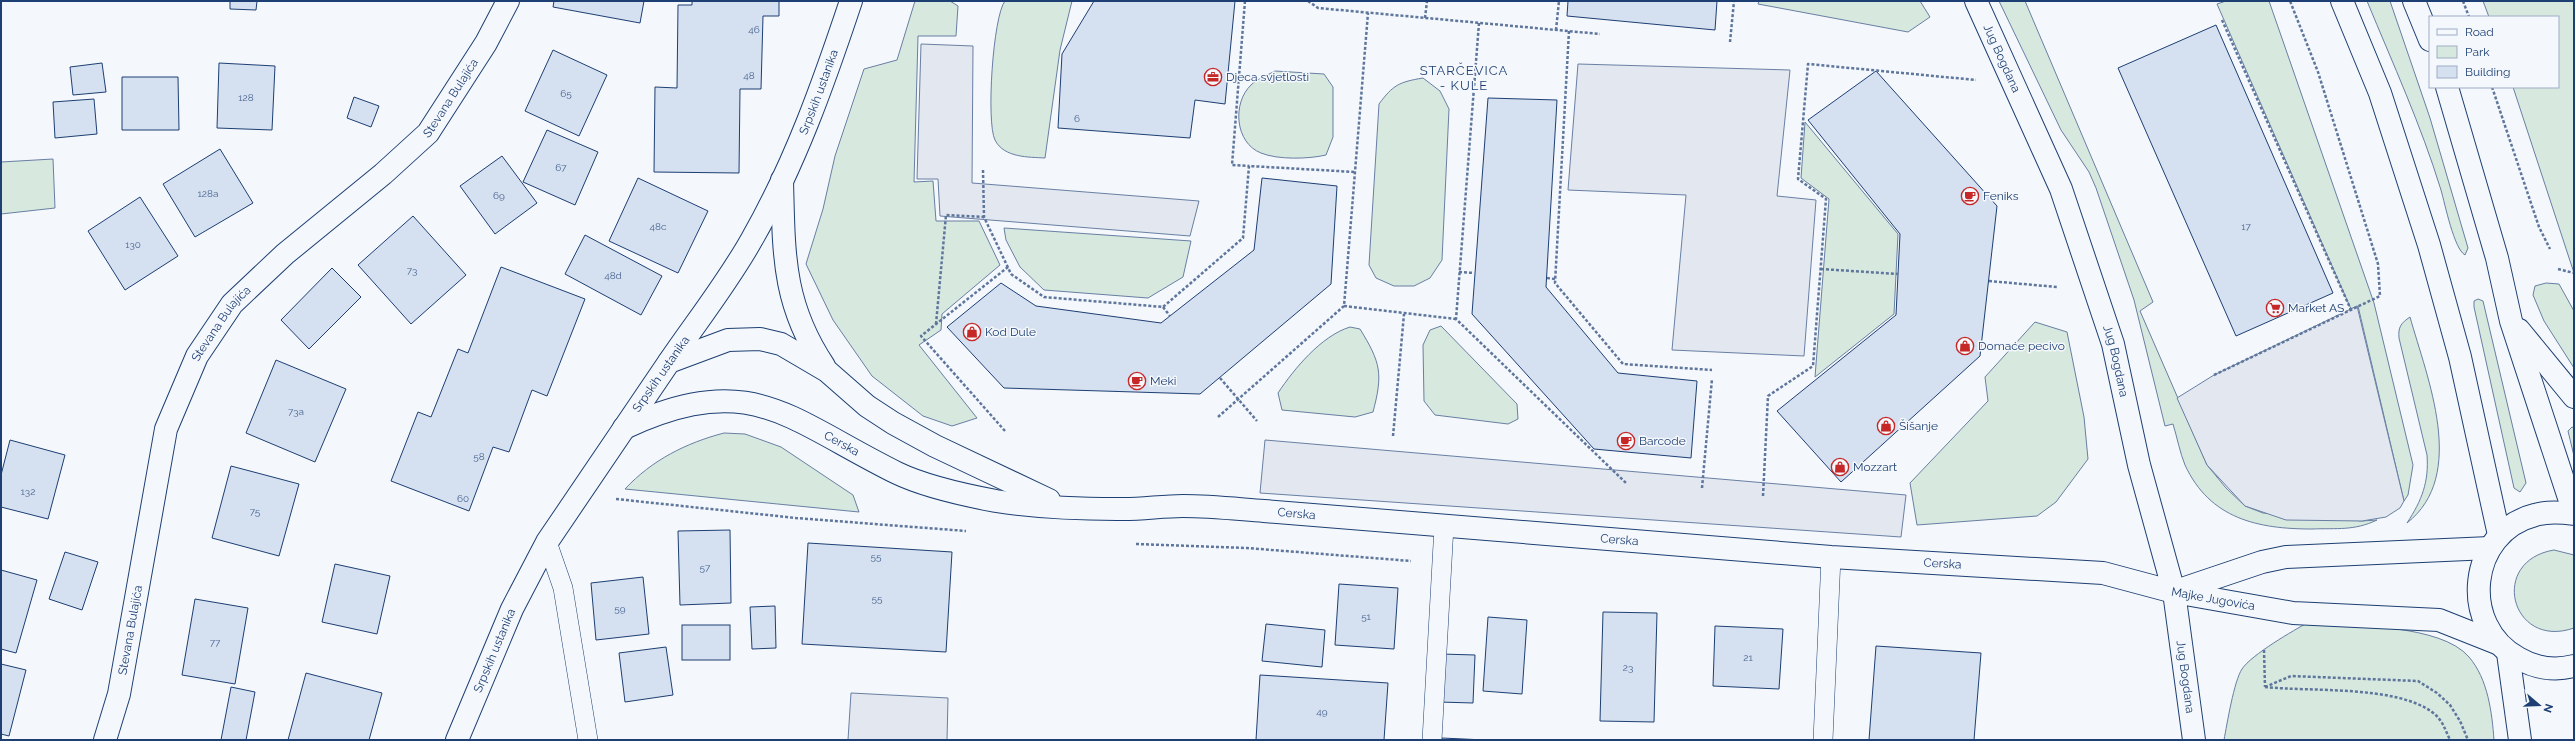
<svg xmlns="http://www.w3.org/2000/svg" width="2575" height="741" font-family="Raleway,sans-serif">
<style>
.green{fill:#d7e8df;stroke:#687fa3}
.parking{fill:#e3e8f0;stroke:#687fa3}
.building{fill:#d5e0f0;stroke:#1d3f73}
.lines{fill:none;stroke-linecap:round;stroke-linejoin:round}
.service-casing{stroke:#1d3f73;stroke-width:20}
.minor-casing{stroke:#1d3f73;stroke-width:24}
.tertiary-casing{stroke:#1d3f73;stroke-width:24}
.secondary-casing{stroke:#1d3f73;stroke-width:24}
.path{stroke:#5e769c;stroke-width:2.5;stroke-dasharray:3 2;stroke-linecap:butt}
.service{stroke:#f4f7fb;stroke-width:19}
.minor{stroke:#f4f7fb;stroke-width:22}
.tertiary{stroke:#f4f7fb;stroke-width:22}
.secondary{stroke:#f4f7fb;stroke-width:22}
.labels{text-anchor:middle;stroke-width:3;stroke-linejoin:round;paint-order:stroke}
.number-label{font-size:10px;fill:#4b6792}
.street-label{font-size:12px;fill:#1d3f73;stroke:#f4f7fb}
.poi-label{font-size:12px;fill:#1d3f73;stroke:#f4f7fb;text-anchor:start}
.neighbourhood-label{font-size:13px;letter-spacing:1px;fill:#1d3f73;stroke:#f4f7fb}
</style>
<rect width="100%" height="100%" fill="#f4f7fb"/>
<g class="green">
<polygon points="915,1 950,1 958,6 956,36 918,36 914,182 933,181 936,221 979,221 1000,265 942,314 941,330 919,345 977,418 952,426 923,416 872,376 833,320 806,264 823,209 835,156 864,69 897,60"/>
<path d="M1005,1H1072L1060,50L1045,158C1029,157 1004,158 995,140C986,122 993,16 1005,1Z"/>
<polygon points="1759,1 1920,1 1930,17 1908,32 1758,4"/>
<path d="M1999,1H2025L2153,302L2140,311L2207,465L2226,488L2245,506L2263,513L2362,521L2377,520C2354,531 2337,528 2312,529C2258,529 2210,519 2185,465C2180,453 2177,437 2173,424L2165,426L2134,300L2096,188L2089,172L2061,130Z"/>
<polygon points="2226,1 2269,1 2374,303 2413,465 2408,495 2404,501 2358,306 2351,309 2217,4"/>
<path d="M2367,1H2390L2430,118L2468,248L2465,255C2454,249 2445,204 2441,190C2421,125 2393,64 2367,1Z"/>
<polygon points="2483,1 2574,1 2574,273 2513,87 2558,87 2558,17 2489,17"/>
<path d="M1275,71L1324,74L1333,87V137L1326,155C1309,159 1278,160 1261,153C1235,143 1232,103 1251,85C1257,79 1268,75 1275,71Z"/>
<path d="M1423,78L1440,91L1449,109L1442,260L1430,278L1414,286H1394L1376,278L1369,265L1379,104C1393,85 1399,82 1423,78Z"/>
<polygon points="1805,122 1898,234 1894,314 1815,377 1829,199 1801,178"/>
<polygon points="53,159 55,208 1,214 1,162"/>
<polygon points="1004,228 1191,241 1183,277 1148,298 1044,290 1020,267 1006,240"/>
<polygon points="2546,283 2559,284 2574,311 2574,368 2544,321 2533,295 2535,286"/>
<polygon points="2478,299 2483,301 2526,483 2520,492 2514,488 2474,307 2474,301"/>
<path d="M2410,317C2427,378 2468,475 2407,523C2422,500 2429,482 2427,455L2399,338C2398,327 2401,323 2410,317Z"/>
<polygon points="2035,322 2067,332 2084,417 2088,459 2056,502 2037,516 1917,525 1910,483 1988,401 1985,377"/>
<polygon points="1441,326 1517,404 1518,419 1508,424 1435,415 1424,401 1423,345 1430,330"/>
<path d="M1350,327L1360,329C1381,363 1383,374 1373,412L1355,417L1282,410L1278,393C1294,369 1321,336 1350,327Z"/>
<polygon points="2572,427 2574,428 2574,456 2568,431"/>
<path d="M724,433L745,434L781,447L853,495L859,512L625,489C652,460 686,443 724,433Z"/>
<path d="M2554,550L2574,555V628C2511,650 2488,561 2554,550Z"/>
<path d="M2309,622C2351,626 2441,624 2469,657C2488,679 2492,713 2494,740H2224C2227,724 2234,681 2242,669C2251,655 2294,630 2309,622Z"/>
</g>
<g class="parking">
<polygon points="921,44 973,46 972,183 1199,201 1190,236 940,216 938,179 917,179"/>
<polygon points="1578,64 1790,70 1777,196 1816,200 1804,356 1672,350 1686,195 1568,190"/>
<polygon points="2357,306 2404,501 2400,508 2386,517 2362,521 2286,520 2245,506 2207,465 2177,398 2214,375"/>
<polygon points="1265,440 1906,495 1901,537 1260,493"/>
<polygon points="851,693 948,698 947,740 848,740"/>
</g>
<g class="building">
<polygon points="230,1 257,1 256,10 230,9"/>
<polygon points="554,1 644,1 640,23 553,7"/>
<polygon points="692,1 779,1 779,16 763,16 761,89 740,89 739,173 654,172 655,87 677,88 678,5 692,5"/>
<polygon points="1094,1 1235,1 1225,104 1195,100 1190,138 1058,128 1062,54"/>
<polygon points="1568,1 1717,1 1715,30 1567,16"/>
<polygon points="2216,25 2333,293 2236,336 2118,68"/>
<polygon points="553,50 607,75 579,136 525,111"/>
<polygon points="102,63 106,92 73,95 70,67"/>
<polygon points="219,63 275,66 272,130 217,128"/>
<polygon points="1876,71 1997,206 1980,356 1841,482 1777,411 1896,315 1900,234 1808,120"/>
<polygon points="122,77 178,77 179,130 122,130"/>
<polygon points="354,97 379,106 371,127 347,118"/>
<polygon points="1488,98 1557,100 1546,287 1618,373 1697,381 1691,458 1594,449 1472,314"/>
<polygon points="94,99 97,134 55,138 53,102"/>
<polygon points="547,130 598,152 575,205 523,182"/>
<polygon points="220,149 253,203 195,237 163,184"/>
<polygon points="502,156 537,203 495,234 460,186"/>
<polygon points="638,178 708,211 678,273 609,241"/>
<polygon points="1262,178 1337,186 1331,284 1200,394 1004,388 947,327 1001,283 1036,306 1161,323 1254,250"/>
<polygon points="140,197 178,256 125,290 88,231"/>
<polygon points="413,216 466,275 411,324 358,265"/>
<polygon points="585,235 662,276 641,315 565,274"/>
<polygon points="501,267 585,299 547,396 532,390 509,452 493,447 469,511 391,481 418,412 431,417 458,349 468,353"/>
<polygon points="332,268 361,297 309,349 281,320"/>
<polygon points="276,360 346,389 315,462 246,433"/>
<polygon points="10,440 65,455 48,519 1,507 1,475"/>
<polygon points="231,466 299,484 279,556 212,538"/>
<polygon points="730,530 731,603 680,605 678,531"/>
<polygon points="808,543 952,552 946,652 802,644"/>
<polygon points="65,552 98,562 82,610 49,599"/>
<polygon points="335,564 390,576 377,634 322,622"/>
<polygon points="1,570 37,580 16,653 1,649"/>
<polygon points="643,577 649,634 596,640 591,583"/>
<polygon points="1339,584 1398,588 1394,649 1335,645"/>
<polygon points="195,599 248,608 235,684 182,675"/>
<polygon points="775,606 776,648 752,649 750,607"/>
<polygon points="1603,612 1657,613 1654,722 1600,721"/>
<polygon points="1488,617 1527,620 1522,694 1483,691"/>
<polygon points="1266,624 1325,630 1322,667 1262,661"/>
<rect x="682" y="625" width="48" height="35"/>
<polygon points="1715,626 1783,629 1779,689 1713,686"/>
<polygon points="1876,646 1981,653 1974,740 1869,740"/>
<polygon points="666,647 673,695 625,702 619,653"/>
<polygon points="1441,654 1475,655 1473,703 1439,702"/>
<polygon points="1,664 26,670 9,736 1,734"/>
<polygon points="306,673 382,693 369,740 288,740"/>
<polygon points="1260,675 1388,683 1384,740 1256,740"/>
<polygon points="231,687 255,692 246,740 221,740"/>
<polygon points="1442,738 1485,740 1442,740"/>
</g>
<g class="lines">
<defs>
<g id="service">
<polyline points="547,542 563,588 588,740"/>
<polyline points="1432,740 1444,526"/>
<polyline points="1823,740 1831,557"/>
</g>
<g id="minor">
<path id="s1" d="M1976,1L2061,189L2113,344L2139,465L2174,592L2194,740"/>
<path id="s2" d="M669,362C697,321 728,282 752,239C795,164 824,82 851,1"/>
<path id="s3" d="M105,740L119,694L166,429L197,356L232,304L285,254L383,174L428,133L486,43L508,1"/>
</g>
<g id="tertiary">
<path d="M782,180C784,253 782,303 824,366"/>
<path id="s4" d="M624,428C752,369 786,418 897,473C926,487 964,495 996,501C1034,507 1078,509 1117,509C1139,510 1161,506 1183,506C1210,506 1237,509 1264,511L1831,557L2103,573L2174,592L2293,613L2439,620L2497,643"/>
<polyline points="2176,591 2262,562 2286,557 2490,548"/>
<path id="s5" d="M457,740L512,609L547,542L669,362L728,340L760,339L781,344L827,371L867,406L893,423L935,446L1049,500"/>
</g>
<g id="secondary">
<polyline points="2342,1 2380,93 2429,245 2460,357 2499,535"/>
<polyline points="2414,1 2430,40"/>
<polyline points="2447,87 2497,258 2511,321 2574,513"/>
<polyline points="2519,330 2574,397"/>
<path d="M2574,514C2561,512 2548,511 2535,515C2468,532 2459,626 2518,658C2535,668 2555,671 2574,666"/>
<polyline points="2508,653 2520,740"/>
</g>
</defs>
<use href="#service" class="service-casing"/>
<use href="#minor" class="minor-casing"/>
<use href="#tertiary" class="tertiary-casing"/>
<use href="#secondary" class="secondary-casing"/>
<g class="path">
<polyline points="1245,1 1232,165 1249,166"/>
<polyline points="1308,1 1318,8 1600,34"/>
<polyline points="2463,1 2469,17"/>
<polyline points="1425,18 1427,1"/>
<polyline points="2222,20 2351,310"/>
<polyline points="1479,23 1456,319 1627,484"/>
<polyline points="1556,30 1559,1"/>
<polyline points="1569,31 1555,283 1623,364 1712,370"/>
<polyline points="1730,42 1734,1"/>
<polyline points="2492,87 2539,227 2550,249"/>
<polyline points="983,170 984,217 1011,274 1044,297 1163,307 1243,238 1249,166 1355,172"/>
<polyline points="1821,269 1898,274"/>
<polyline points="2558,269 2574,273"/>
<polyline points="1459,272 1474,273"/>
<polyline points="1547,278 1555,279"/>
<polyline points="1989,281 2057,287"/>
<polyline points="1344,306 1456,319"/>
<polyline points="1163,307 1170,316"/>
<polyline points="936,324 946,215 984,217"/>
<polyline points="2214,375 2380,296 2378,264 2318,72 2290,1"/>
<polyline points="1220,378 1257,421"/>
<polyline points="1218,417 1344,306 1368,13"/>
<polyline points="1005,431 921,336 1008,267"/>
<polyline points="1393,436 1404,314"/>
<polyline points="1702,488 1712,379"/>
<polyline points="1763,496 1768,396 1813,366 1826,199 1798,179 1808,64 1976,80"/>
<polyline points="616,499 796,518 966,531"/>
<polyline points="1136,544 1247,548 1411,561"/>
<polyline points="2264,650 2265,687"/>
<polyline points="2265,687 2291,676 2418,681 2437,693 2450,705 2460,721 2468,740"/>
<path d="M2265,687C2311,692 2395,685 2432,712C2442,719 2445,729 2450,740"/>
</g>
<use href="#service" class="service"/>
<use href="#minor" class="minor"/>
<use href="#tertiary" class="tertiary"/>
<use href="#secondary" class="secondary"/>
</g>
<defs>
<symbol id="office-ring" viewBox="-11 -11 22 22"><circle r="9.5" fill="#f4f7fb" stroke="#c62828" stroke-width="1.5"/><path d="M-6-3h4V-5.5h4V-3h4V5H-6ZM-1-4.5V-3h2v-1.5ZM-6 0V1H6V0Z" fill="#c62828"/></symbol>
<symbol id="cafe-ring" viewBox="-11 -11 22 22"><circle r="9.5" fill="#f4f7fb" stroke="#c62828" stroke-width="1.5"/><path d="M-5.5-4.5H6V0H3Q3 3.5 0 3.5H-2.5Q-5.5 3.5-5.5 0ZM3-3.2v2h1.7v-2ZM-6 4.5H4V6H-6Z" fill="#c62828"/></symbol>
<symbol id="supermarket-ring" viewBox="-11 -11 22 22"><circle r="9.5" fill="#f4f7fb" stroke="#c62828" stroke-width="1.5"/><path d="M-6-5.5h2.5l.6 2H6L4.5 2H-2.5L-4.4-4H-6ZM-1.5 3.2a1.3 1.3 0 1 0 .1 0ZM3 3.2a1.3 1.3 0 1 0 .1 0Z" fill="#c62828"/></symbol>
<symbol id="shop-ring" viewBox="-11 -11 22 22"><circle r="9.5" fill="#f4f7fb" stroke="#c62828" stroke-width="1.5"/><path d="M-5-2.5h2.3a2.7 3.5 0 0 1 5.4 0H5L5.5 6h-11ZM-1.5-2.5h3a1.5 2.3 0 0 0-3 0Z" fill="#c62828"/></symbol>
</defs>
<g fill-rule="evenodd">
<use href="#office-ring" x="1203" y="67" width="20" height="20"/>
<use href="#cafe-ring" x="1960" y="186" width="20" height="20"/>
<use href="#supermarket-ring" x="2265" y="298" width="20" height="20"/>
<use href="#shop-ring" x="962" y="322" width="20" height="20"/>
<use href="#shop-ring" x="1955" y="336" width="20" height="20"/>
<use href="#cafe-ring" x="1127" y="371" width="20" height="20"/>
<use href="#shop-ring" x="1876" y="416" width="20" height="20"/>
<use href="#cafe-ring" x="1616" y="431" width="20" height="20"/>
<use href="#shop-ring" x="1830" y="457" width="20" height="20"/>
</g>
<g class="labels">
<g class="number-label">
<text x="754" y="33">46</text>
<text x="749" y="79">48</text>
<text x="566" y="97">65</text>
<text x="246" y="101">128</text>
<text x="1077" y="122">6</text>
<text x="561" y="171">67</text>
<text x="208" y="197">128a</text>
<text x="499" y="199">69</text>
<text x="658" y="230">48c</text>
<text x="2246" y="230">17</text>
<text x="133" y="248">130</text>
<text x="412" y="274">73</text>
<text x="613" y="279">48d</text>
<text x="296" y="415">73a</text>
<text x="479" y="460">58</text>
<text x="28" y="495">132</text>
<text x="463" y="502">60</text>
<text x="255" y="515">75</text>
<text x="876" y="560">55</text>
<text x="705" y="571">57</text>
<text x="877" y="602">55</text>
<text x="620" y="612">59</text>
<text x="1366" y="620">51</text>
<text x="215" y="646">77</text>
<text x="1748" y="661">21</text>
<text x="1628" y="671">23</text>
<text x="1322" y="715">49</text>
</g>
<g class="street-label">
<text dy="4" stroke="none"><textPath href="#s1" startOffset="63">Jug Bogdana</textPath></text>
<text dy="4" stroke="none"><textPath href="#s2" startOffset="310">Srpskih ustanika</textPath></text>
<text dy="4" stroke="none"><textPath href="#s3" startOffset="761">Stevana Bulajića</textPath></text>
<text dy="4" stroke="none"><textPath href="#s3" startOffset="437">Stevana Bulajića</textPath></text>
<text dy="4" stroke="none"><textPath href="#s1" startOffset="387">Jug Bogdana</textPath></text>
<text transform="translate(661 374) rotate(-55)" y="4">Srpskih ustanika</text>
<text dy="4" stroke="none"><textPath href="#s4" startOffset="231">Cerska</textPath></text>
<text dy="4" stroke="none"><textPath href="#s4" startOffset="698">Cerska</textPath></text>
<text dy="4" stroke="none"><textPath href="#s4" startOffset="1022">Cerska</textPath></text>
<text dy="4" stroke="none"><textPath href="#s4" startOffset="1346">Cerska</textPath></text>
<text dy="4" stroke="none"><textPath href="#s4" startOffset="1620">Majke Jugovića</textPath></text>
<text dy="4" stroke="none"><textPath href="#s3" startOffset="113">Stevana Bulajića</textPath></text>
<text dy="4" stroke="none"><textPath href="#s5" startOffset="97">Srpskih ustanika</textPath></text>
<text dy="4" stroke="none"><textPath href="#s1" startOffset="711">Jug Bogdana</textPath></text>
</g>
<g class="poi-label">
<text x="1226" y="81">Djeca svjetlosti</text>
<text x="1983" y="200">Feniks</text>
<text x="2288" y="312">Market AS</text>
<text x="985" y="336">Kod Dule</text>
<text x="1978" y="350">Domaće pecivo</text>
<text x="1150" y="385">Meki</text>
<text x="1899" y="430">Šišanje</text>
<text x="1639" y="445">Barcode</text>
<text x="1853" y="471">Mozzart</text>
</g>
<g class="neighbourhood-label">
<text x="1464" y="75">STARČEVICA<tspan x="1464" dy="15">- KULE</tspan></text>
</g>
</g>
<rect width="2575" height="741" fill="none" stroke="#1d3f73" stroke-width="4"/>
<rect x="2429" y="16" width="130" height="72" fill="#f4f7fb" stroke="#9eadc5"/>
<rect x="2437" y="29" width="20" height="6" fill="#f4f7fb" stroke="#9eadc5"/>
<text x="2465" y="36" font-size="12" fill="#1d3f73">Road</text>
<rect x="2437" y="46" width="20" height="12" fill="#d7e8df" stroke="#9eadc5"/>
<text x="2465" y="56" font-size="12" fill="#1d3f73">Park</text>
<rect x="2437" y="66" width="20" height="12" fill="#d5e0f0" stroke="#9eadc5"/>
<text x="2465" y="76" font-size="12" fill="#1d3f73">Building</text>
<g transform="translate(2539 705) rotate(109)" stroke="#f4f7fb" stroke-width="3" paint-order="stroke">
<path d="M0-3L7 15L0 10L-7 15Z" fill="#1d3f73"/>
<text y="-6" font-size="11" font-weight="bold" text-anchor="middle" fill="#1d3f73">N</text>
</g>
</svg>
